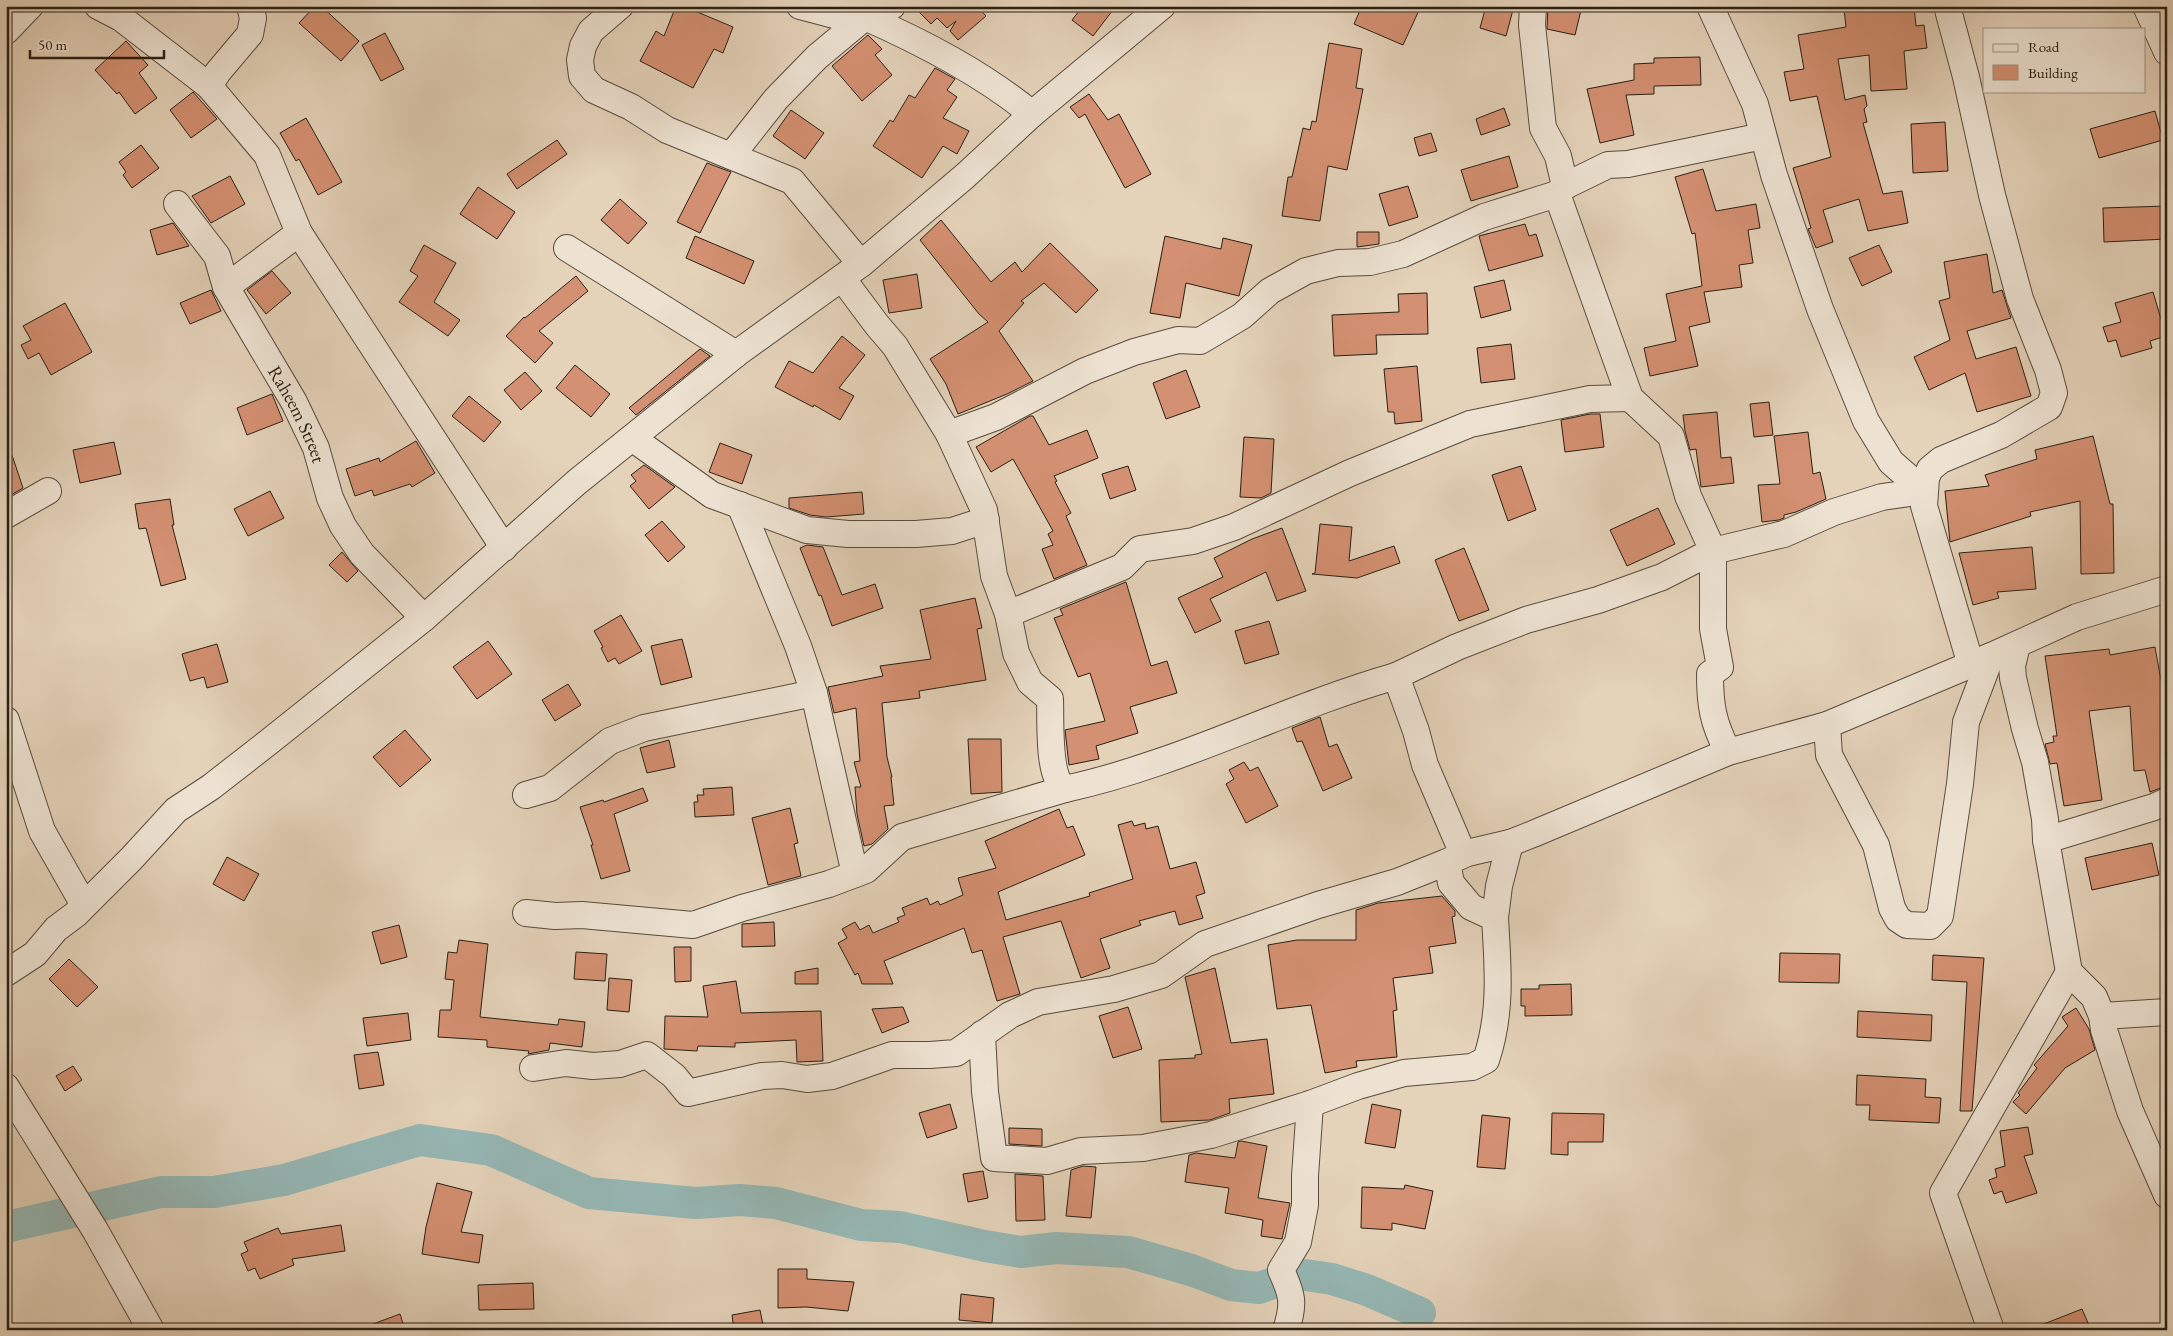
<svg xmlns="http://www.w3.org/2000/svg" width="2173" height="1336" font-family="'EB Garamond',serif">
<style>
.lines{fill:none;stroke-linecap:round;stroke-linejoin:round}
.river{stroke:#96b7b4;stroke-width:32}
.building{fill:#d49072;stroke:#292014}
.minor-casing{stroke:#584c3d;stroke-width:28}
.minor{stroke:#ede2d2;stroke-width:26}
.labels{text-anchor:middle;stroke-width:4;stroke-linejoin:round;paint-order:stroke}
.street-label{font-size:19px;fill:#292014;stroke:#ede2d2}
</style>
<rect width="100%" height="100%" fill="#e4d2b9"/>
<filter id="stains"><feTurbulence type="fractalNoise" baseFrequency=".004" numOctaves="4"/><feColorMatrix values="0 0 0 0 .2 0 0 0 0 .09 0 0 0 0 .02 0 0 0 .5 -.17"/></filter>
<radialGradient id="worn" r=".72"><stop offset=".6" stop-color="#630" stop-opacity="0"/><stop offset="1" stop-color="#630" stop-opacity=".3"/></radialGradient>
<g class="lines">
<polyline class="river" points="6,1227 161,1192 214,1192 284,1180 420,1140 491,1150 589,1193 696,1203 740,1200 776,1203 861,1225 900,1227 985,1246 1021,1252 1056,1248 1128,1252 1191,1270 1231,1285 1259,1288 1299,1274 1332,1279 1367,1290 1420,1313"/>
</g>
<g class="building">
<polygon points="315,6 321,6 359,41 341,61 299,23"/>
<polygon points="676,6 683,6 733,27 723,53 714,49 693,88 640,61 656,31 664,36"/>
<polygon points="913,6 977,6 986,16 958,40 950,31 956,21 947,28 937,18 931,24"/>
<polygon points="1083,6 1116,6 1093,36 1072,20"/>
<polygon points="1362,6 1421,6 1403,45 1354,24"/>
<polygon points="1486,6 1514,6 1506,36 1480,28"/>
<polygon points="1548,6 1582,6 1575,35 1547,29"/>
<polygon points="1869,6 1914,6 1916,26 1924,25 1927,48 1904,51 1907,89 1871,91 1869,55 1838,59 1845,100 1865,95 1867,106 1864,109 1867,122 1863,123 1883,194 1902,191 1908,223 1868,231 1859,199 1823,210 1833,242 1816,248 1808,229 1811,228 1793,168 1831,157 1817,96 1790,101 1784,72 1804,69 1798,35 1846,27 1844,9"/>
<polygon points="385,33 404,69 381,81 362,45"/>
<polygon points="868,35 882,49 875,55 892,75 862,101 832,66"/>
<polygon points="126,41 148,65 139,73 157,98 135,114 119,92 117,94 95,70"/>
<polygon points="1329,43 1362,49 1356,88 1363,89 1347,170 1328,166 1320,221 1282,216 1288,177 1292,177 1303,128 1310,130 1312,121 1316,122"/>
<polygon points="1700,57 1701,85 1654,86 1654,94 1626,95 1634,135 1600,143 1587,89 1634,80 1634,64 1654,63 1654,58"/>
<polygon points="935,68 955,79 947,90 957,97 943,118 969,131 957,154 943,146 922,178 873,146 890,120 893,122 909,95 915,98"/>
<polygon points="193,92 217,119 191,138 170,110"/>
<polygon points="1089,94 1108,120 1119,114 1151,174 1125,188 1085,114 1079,118 1070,107"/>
<polygon points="1504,108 1510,125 1481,135 1476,119"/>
<polygon points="791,110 824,133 805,159 773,136"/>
<polygon points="2155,111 2163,140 2099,158 2090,129"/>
<polygon points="306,118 342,182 318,195 299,159 296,161 280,133"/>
<polygon points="1945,122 1948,171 1913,173 1911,124"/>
<polygon points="1431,133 1437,151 1419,156 1414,138"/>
<polygon points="557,140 567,154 517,189 507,174"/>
<polygon points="141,145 159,168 132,188 123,175 126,172 119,162"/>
<polygon points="1509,156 1518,187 1471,201 1461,170"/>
<polygon points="707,163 731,172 700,233 677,222"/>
<polygon points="1703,169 1716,211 1756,204 1760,228 1748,230 1753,263 1739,265 1742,287 1704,292 1710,322 1689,327 1698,366 1650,376 1644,348 1676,341 1666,294 1702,286 1695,233 1692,234 1675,177"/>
<polygon points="230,176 245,204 211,223 192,196"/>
<polygon points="1408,186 1418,217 1389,226 1379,194"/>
<polygon points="478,187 515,212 497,239 460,214"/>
<polygon points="620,199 647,223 628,244 601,220"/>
<polygon points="2167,206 2167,239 2104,242 2103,208"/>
<polygon points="941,220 991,282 1015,262 1022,272 1050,243 1098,290 1076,313 1044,283 1021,301 1024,303 999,331 1033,381 1007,394 958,414 946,384 930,359 988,322 979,314 920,240"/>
<polygon points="173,223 189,246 157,255 150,230"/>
<polygon points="1525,224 1529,236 1536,234 1543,256 1489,271 1479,236"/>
<polygon points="1357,232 1379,232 1379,244 1357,247"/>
<polygon points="695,236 754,261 744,284 686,258"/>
<polygon points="1165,236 1221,249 1223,238 1252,245 1239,296 1186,283 1180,318 1150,313"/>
<polygon points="424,245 456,263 434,302 460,320 448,336 399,302 418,276 410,271"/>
<polygon points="1879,245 1892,272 1862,286 1849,258"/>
<polygon points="1987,254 1993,293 2002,290 2011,318 1967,331 1976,359 2016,347 2031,396 1977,412 1965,373 1929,390 1914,357 1950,340 1939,301 1950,298 1944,262"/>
<polygon points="272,271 291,293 266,314 247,290"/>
<polygon points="917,274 922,308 889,313 883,280"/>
<polygon points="576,276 588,291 539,331 553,343 535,363 506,336 524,317 525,318"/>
<polygon points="1504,280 1511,310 1481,318 1474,287"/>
<polygon points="211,290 221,311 190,324 180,303"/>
<polygon points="2153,292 2166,336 2150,341 2152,348 2121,357 2116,340 2108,342 2103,327 2121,322 2115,303"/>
<polygon points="1427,293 1428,334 1376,335 1377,354 1334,356 1332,315 1399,312 1398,294"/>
<polygon points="65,303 92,352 51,375 39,353 28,359 21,345 31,340 23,326"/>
<polygon points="842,336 865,355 839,388 854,396 840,420 814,405 813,407 775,387 789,361 813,373"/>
<polygon points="1511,344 1515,379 1481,383 1477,348"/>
<polygon points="700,349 710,356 636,415 629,408"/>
<polygon points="575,365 610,394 591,417 556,388"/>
<polygon points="1417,366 1422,421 1395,424 1394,412 1388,412 1384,369"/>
<polygon points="1186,370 1200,407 1166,419 1153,383"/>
<polygon points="525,372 542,391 521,410 504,390"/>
<polygon points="272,394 283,421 247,435 237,408"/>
<polygon points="469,396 501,422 484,442 452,416"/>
<polygon points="1769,402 1773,435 1754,437 1750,404"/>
<polygon points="1717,412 1721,458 1731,457 1734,483 1701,487 1696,449 1690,450 1685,431 1683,415"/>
<polygon points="1590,414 1600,414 1604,447 1565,452 1561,420"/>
<polygon points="1030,416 1033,416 1049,445 1087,430 1098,458 1054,476 1057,481 1055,482 1071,513 1066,516 1087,565 1054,579 1042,549 1053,545 1048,534 1053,531 1013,459 991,472 976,447"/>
<polygon points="1808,432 1813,474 1820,472 1826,499 1796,512 1784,515 1784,518 1779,520 1762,522 1758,485 1780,484 1774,436"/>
<polygon points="2093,436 2110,504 2113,504 2114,573 2081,574 2080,501 2030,512 2031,516 1950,542 1945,491 1989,486 1985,475 2037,459 2035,450"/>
<polygon points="1244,437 1274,439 1271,493 1261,498 1240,497"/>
<polygon points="416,441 435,473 412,487 410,484 374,496 372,490 355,496 346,469 379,458 380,462"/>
<polygon points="114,442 121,474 80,483 73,450"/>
<polygon points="720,443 752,455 742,484 709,472"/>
<polygon points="9,446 23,488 6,498 6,447"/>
<polygon points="644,465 675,487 649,509 630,486 636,481 631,475"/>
<polygon points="1128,466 1136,490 1110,499 1102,474"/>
<polygon points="1521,466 1536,510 1508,521 1492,475"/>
<polygon points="270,491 284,518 248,536 234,509"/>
<polygon points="862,492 864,514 826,517 810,515 789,508 789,498"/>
<polygon points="170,499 174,525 172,525 186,579 161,586 146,528 139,529 135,504"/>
<polygon points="1658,508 1675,544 1627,566 1610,530"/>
<polygon points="662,521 685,547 668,562 645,535"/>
<polygon points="1320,524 1352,527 1349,561 1394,546 1400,563 1357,578 1312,574 1315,573"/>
<polygon points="1282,528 1306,591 1277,601 1266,572 1210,599 1221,621 1195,633 1178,598 1223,577 1214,558 1252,539"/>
<polygon points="807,545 823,547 842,595 875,584 883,608 832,626 821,595 819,596 800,548"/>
<polygon points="2032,547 2036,589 1997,592 1999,598 1973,605 1959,553"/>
<polygon points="1464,548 1489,610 1459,621 1435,560"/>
<polygon points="342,552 358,571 347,582 329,565"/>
<polygon points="1126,582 1151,666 1167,661 1177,693 1130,707 1138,733 1096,746 1099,759 1069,765 1065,730 1105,721 1090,673 1078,677 1054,618 1063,615 1060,609"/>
<polygon points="975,598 982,628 977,629 986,680 919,691 920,698 882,703 887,757 892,777 891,777 894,805 884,806 888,829 872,844 864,846 857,814 855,787 861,787 854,762 860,761 856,708 834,713 828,687 883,676 880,666 931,659 920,610"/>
<polygon points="621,615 642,651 619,664 615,658 608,662 601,648 603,647 594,631"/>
<polygon points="1269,621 1279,654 1245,664 1235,631"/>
<polygon points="682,639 692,677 661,685 651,646"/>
<polygon points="488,641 512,674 477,699 453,667"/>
<polygon points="217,644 228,682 207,688 204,677 190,681 182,654"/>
<polygon points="2155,647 2164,697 2167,769 2162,769 2166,786 2150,792 2145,770 2134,771 2130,706 2089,711 2102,800 2064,806 2057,763 2050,764 2045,744 2054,742 2053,736 2057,736 2045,656 2109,649 2110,655"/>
<polygon points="568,684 581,705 555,721 542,700"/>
<polygon points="1320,717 1329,747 1337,744 1352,778 1323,791 1302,741 1297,742 1292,728"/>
<polygon points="405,730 431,760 400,787 373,757"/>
<polygon points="968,739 1001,739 1002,792 971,794"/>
<polygon points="669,740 675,767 647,773 640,748"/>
<polygon points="1244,762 1250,771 1258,767 1278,806 1246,823 1226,784 1234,779 1229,770"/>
<polygon points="732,787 734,815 695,817 694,802 698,802 697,795 704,795 703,789"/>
<polygon points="643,788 648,801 614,814 630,871 601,879 591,845 593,845 580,807 603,800 604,802"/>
<polygon points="790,808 798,843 794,844 801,876 768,885 752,818"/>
<polygon points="1059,809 1067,828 1073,826 1085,855 998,892 1006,920 1090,896 1089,893 1133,879 1118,825 1132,821 1134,826 1145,823 1146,829 1158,826 1170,869 1196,862 1205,893 1196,896 1203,918 1179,925 1175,911 1139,921 1141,925 1100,939 1110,968 1081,978 1061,921 1003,937 1020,994 997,1001 982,950 972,953 964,928 884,961 893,984 862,984 858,973 855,975 838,943 847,938 842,929 855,922 860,930 869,925 873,933 899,922 897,918 905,915 902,908 927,898 930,905 938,901 940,905 963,895 958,878 996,868 985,841"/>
<polygon points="2152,843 2159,875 2092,890 2085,858"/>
<polygon points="227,857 259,874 244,901 213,884"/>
<polygon points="1442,896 1455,911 1455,916 1452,917 1456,943 1429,947 1433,973 1393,978 1397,1010 1393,1011 1397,1057 1356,1061 1357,1067 1325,1073 1311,1005 1277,1009 1268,945 1297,940 1356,940 1356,910 1378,903"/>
<polygon points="774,922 775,946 742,947 742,924"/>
<polygon points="399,925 407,957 381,964 372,932"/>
<polygon points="459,940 488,944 480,1017 558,1025 559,1019 585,1022 582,1047 550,1043 549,1050 528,1054 529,1051 487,1047 487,1040 438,1037 440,1010 451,1010 454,980 445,979 448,952 457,953"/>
<polygon points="674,947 691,947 691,981 675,982"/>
<polygon points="576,952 607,954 605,981 574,979"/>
<polygon points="1780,953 1840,954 1839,983 1779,982"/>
<polygon points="1933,955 1984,958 1972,1111 1960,1111 1967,982 1932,980"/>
<polygon points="69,959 98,987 77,1007 49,979"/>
<polygon points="818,968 818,984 795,984 795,972"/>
<polygon points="1215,968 1231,1043 1267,1039 1274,1094 1229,1099 1230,1113 1210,1120 1161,1122 1159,1060 1195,1058 1195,1055 1202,1054 1185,977"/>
<polygon points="609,978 632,980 629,1012 607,1010"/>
<polygon points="736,981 741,1013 821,1011 823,1061 797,1062 796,1040 735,1043 735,1047 698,1046 697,1051 664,1049 665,1016 708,1017 703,986"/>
<polygon points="1571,984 1572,1015 1525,1016 1525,1006 1521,1006 1521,989 1539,989 1539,985"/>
<polygon points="903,1007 909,1022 882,1033 872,1009"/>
<polygon points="1128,1007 1142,1049 1113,1058 1099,1016"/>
<polygon points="2076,1008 2089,1029 2095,1050 2065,1068 2026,1114 2013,1102 2020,1095 2018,1093 2037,1068 2034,1065 2068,1026 2062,1017"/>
<polygon points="1858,1011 1932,1015 1931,1041 1857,1037"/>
<polygon points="408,1013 411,1040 367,1046 363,1018"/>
<polygon points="378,1052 384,1085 359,1089 354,1055"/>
<polygon points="73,1066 82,1080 65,1091 56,1076"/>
<polygon points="1857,1075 1926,1079 1925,1097 1941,1098 1939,1123 1869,1120 1870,1105 1856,1105"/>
<polygon points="950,1104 957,1128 927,1138 919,1113"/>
<polygon points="1372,1104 1401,1110 1395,1148 1365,1143"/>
<polygon points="1552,1113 1604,1114 1603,1142 1568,1142 1568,1155 1551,1154"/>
<polygon points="1482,1115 1510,1118 1505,1169 1477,1167"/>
<polygon points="2028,1127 2033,1154 2024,1156 2037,1193 2006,1203 2002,1191 1994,1194 1989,1180 1997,1177 1995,1169 2005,1166 2000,1131"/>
<polygon points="1009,1128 1042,1129 1042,1146 1009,1144"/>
<polygon points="1241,1141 1267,1146 1258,1198 1290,1203 1282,1239 1261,1236 1263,1220 1225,1213 1229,1188 1185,1182 1189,1155 1196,1153 1235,1158 1238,1142"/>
<polygon points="1083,1166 1096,1167 1091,1218 1066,1216 1071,1170"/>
<polygon points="983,1171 988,1198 968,1202 963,1174"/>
<polygon points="1015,1174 1043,1176 1045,1220 1016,1221"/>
<polygon points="437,1183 472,1192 461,1232 483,1235 479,1263 422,1254 426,1227"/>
<polygon points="1405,1185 1433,1191 1425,1229 1392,1223 1392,1230 1361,1228 1362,1187 1404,1189"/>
<polygon points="341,1225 345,1251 292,1259 294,1265 260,1279 255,1268 248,1271 241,1254 248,1251 244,1242 278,1228 281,1234"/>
<polygon points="778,1269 807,1269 807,1279 854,1282 848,1311 806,1307 778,1308"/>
<polygon points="533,1283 534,1309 479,1310 478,1285"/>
<polygon points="961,1294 994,1298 992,1323 959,1320"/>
<polygon points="2082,1309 2091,1330 2031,1330 2031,1329"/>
<polygon points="760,1310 764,1330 734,1330 732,1315"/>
<polygon points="400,1314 405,1330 362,1330 362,1328"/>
</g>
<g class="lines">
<defs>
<g id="minor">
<polyline points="98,6 121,18 209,86"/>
<polyline points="250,6 253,18 250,34 218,72 209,86 267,155 299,233 504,548"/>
<polyline points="620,6 591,31 583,46 580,60 582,76 594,90 631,107 667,130 792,181 861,264"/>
<polyline points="800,6 849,19 877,16 892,6"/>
<polyline points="1533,6 1532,25 1543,128 1558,156 1565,186"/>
<polyline points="1710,6 1755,104 1774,175 1820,309 1866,421 1891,462 1924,491"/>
<polyline points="1947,6 1966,77 1992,195 2020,299 2048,370 2054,393 2049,407 2001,435 1941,460 1930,469 1926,478 1924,506 1971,665"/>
<polyline points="2146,6 2167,52"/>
<polyline points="6,31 30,6"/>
<path d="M731,156L776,99L817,57L865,17C924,43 982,73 1032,114"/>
<path id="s1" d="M177,204L217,256L226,287L294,402L316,448L330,498L343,526L362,554L424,618"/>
<polyline points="567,248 736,354"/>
<path d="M842,278L877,325L895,346L949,434L984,510L994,576L1008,614L1016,653L1030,682L1050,699C1051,720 1047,777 1065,789C1180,764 1284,708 1396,676L1416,731L1425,765L1463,854L1510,843L1533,834L1728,752L1827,725L1991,656L2077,617L2167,589"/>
<polyline points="226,287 299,233"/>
<polyline points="949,434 996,417 1085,371 1134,352 1178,340 1200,341 1242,316 1270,291 1306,271 1338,263 1370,262 1403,254 1484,217 1557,194"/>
<polyline points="632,438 712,495 807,530 848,534 916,534 952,531 986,520"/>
<polyline points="740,505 798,646 814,693 855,874"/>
<polyline points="6,515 48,491"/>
<polyline points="1008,614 1122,567 1140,549 1193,541 1234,527 1350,473 1470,424 1590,399 1630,398"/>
<polyline points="2017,645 2012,666 2013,678 2025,729 2035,762 2045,819 2046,840 2069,972 2094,997 2102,1016 2104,1030 2130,1111 2167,1195"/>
<polyline points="1396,676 1457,647 1526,620 1598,600 1662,577 1713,551 1784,534 1834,512 1882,497 1924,491"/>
<polyline points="6,720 42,831 84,905"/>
<polyline points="1827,725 1829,755 1876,845 1892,908 1898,919 1907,925 1930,926 1940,916 1960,784 1966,722 1991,656"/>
<path d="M1728,752C1713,723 1710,706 1710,674L1720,667L1713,629V551L1688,496L1671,436L1630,398L1557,194L1565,186L1608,165L1628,164L1763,136"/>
<polyline points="526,795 550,788 610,741 644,728 814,693"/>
<polyline points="2046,840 2154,807 2167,801"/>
<polyline points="526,913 555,916 582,915 693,925 742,908 829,884 866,870 902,837 1065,789"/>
<polyline points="1495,918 1499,886 1510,843"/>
<polyline points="6,973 35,954 56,929 76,914 131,859 176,810 211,787 270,741 424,618 577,482 736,354 861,264 965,176 1032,114 1162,6"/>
<polyline points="2102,1016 2167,1012"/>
<path d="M982,1034L985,1092L994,1158L1047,1161L1081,1151L1143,1148L1211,1135L1310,1104L1358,1086L1404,1073L1472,1067L1486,1060C1502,1013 1498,967 1495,918L1471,907L1451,883L1447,862L1463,855"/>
<polyline points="533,1068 566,1063 593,1066 620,1064 647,1055 674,1076 688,1093 762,1076 782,1075 807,1079 832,1076 892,1055 930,1055 956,1053 1010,1015 1038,1002 1114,989 1161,975 1205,944 1318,905 1397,882 1447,862"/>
<polyline points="6,1087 95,1230 151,1330"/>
<path d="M1286,1330C1295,1303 1292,1294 1281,1270L1298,1242L1305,1205V1176L1310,1104"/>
<polyline points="1991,1330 1943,1193 2069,972"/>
</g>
</defs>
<use href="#minor" class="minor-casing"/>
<use href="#minor" class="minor"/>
</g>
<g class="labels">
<g class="street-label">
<text dy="7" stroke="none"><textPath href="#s1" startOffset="244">Raheem Street</textPath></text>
</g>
</g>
<rect width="2173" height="1336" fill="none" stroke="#e4d2b9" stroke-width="25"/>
<rect x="8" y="8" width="2158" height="1321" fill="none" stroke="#292014" stroke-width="2.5"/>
<rect x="12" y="12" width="2148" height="1311" fill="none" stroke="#292014"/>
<rect x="1983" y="28" width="162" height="65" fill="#ede2d2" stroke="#9f9486"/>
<rect x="1993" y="44" width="25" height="8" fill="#ede2d2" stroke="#9f9486"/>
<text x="2028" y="52" font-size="15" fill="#292014">Road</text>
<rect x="1993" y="65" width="25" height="15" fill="#d49072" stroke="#9f9486"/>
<text x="2028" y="78" font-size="15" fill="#292014">Building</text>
<path d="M30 50v8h134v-8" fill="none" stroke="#292014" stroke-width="2.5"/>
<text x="38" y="50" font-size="15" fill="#292014" stroke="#ede2d2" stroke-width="4" paint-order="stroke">50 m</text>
<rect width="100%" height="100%" filter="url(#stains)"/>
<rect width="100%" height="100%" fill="url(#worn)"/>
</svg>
